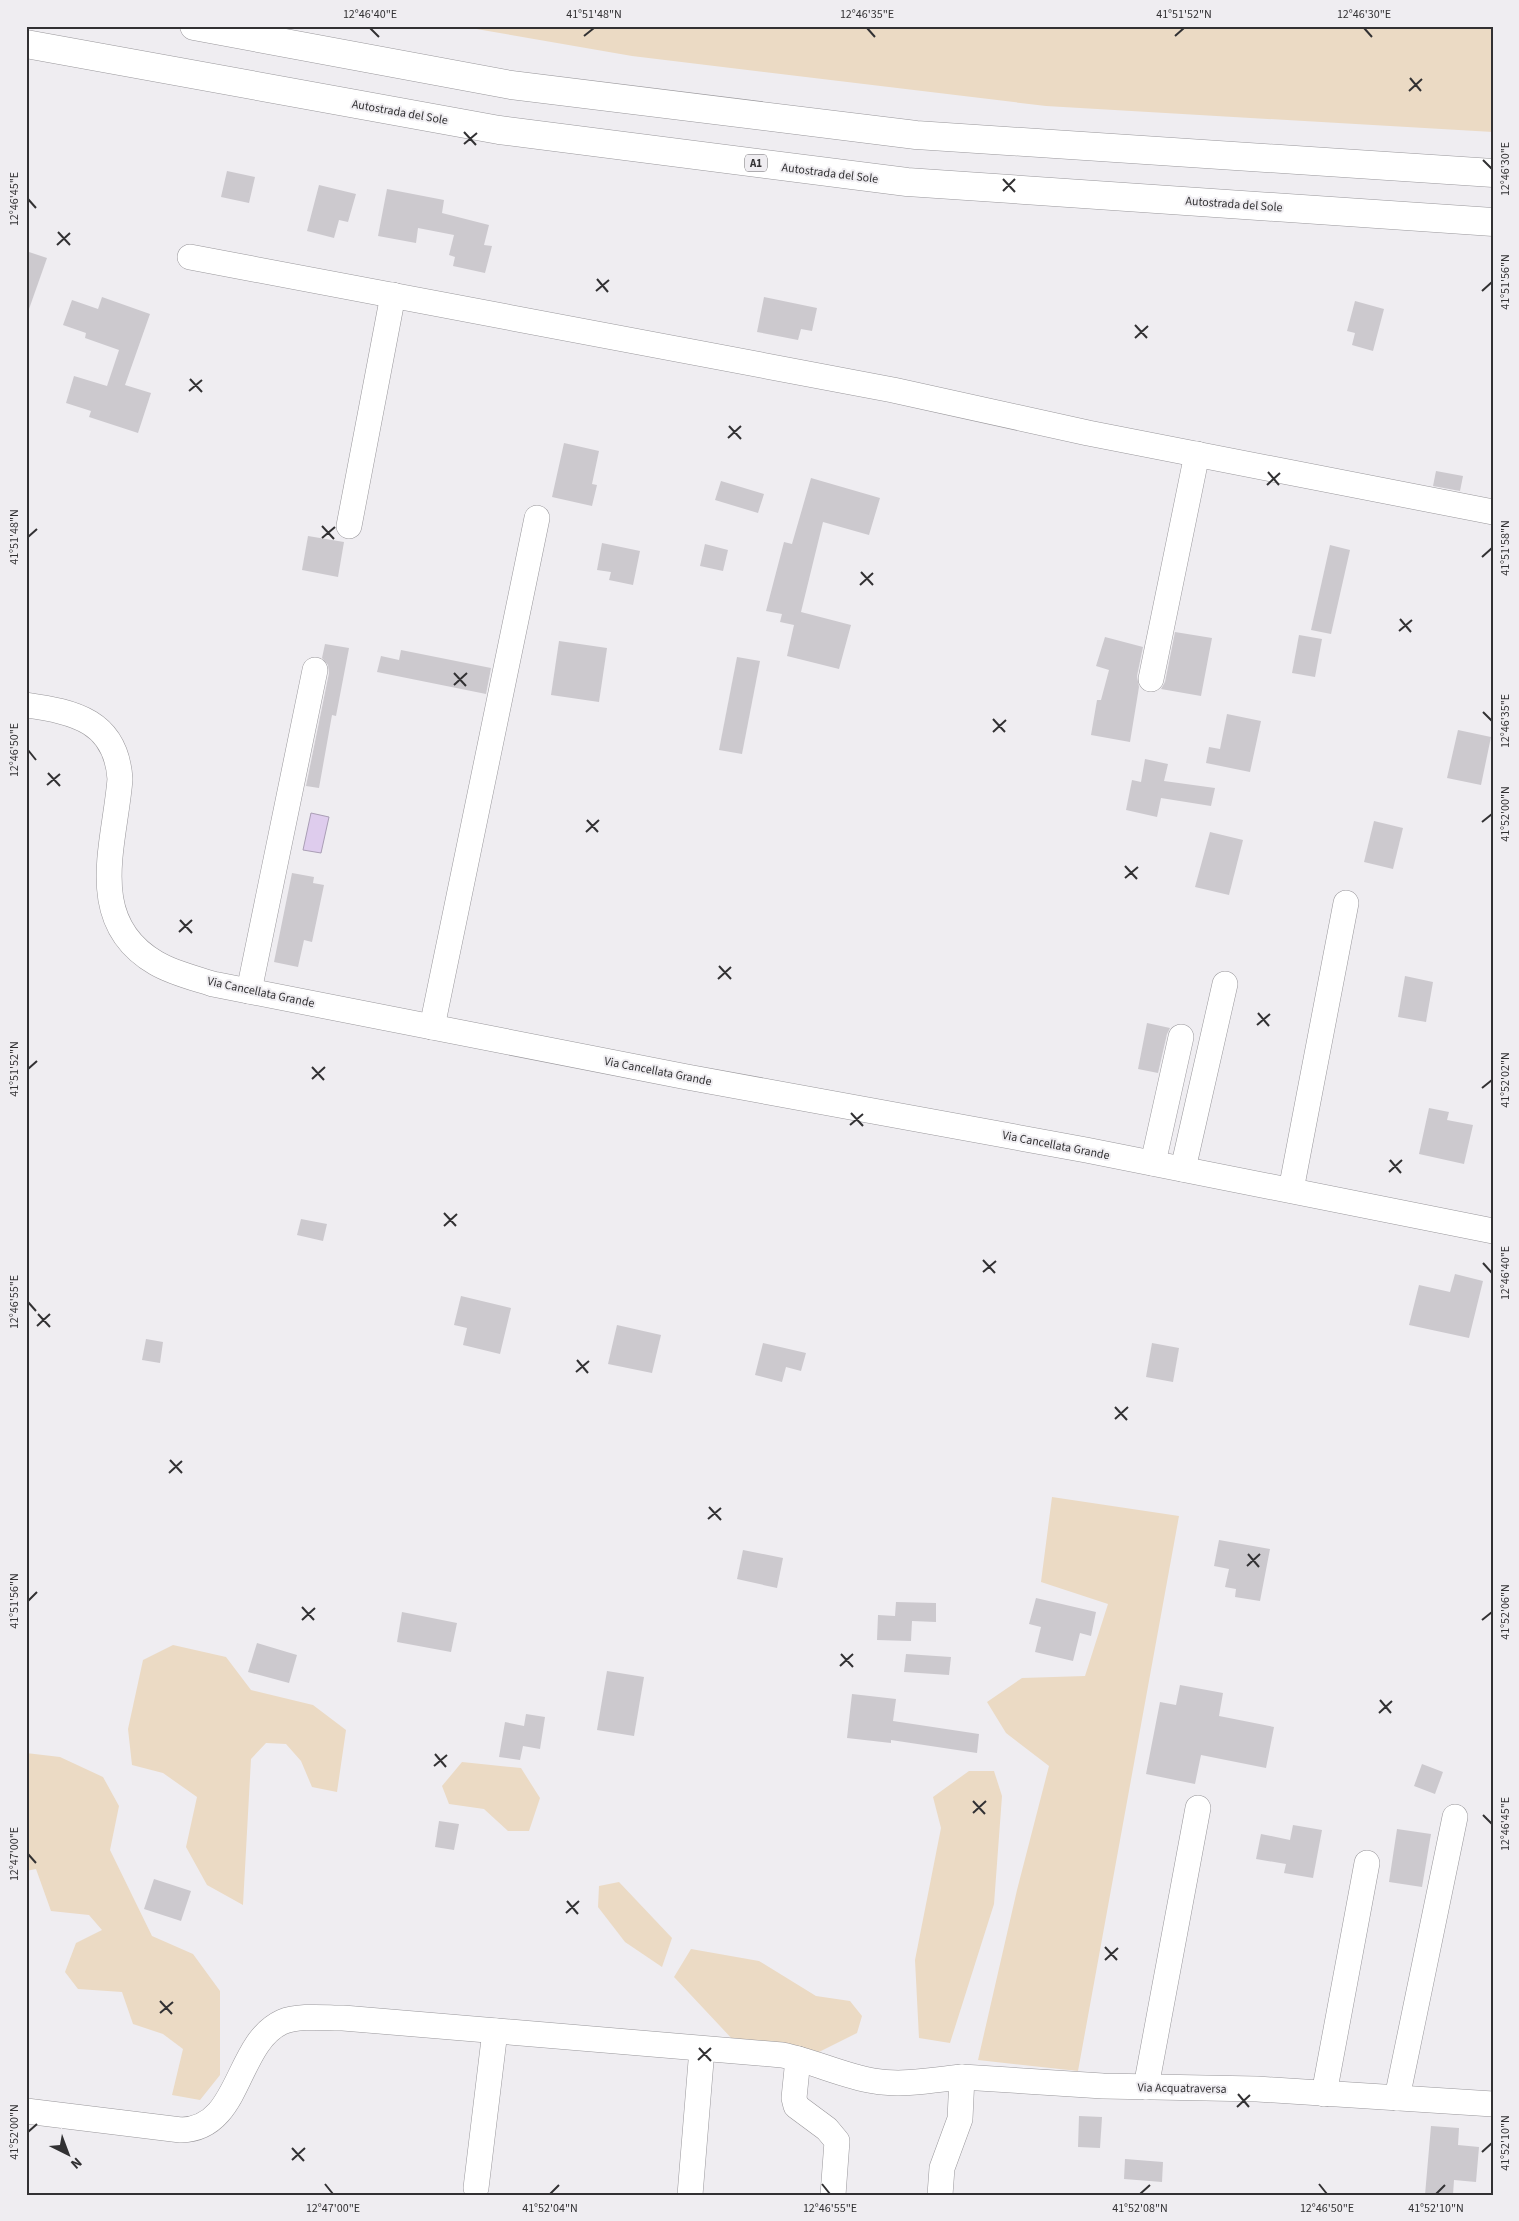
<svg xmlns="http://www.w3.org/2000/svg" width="1519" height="2221" font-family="'Source Sans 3',sans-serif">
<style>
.green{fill:#ebdac4}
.water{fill:#decced;stroke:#aa9eb5}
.building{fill:#ccc9ce}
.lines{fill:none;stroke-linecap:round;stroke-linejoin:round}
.minor-casing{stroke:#99979b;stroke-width:26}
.highway-casing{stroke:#99979b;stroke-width:29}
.minor{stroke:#fff;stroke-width:25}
.highway{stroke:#fff;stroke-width:28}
.ticks{fill:none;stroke:#323133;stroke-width:2}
.labels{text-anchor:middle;stroke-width:4;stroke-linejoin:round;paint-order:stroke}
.shield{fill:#efedf1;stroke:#6b696c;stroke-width:1}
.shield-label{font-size:11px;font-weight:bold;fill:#323133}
.street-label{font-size:12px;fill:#323133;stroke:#efedf1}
.neatline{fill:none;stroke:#323133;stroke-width:2}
.ticks-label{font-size:12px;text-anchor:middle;fill:#323133}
</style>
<rect width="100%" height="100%" fill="#efedf1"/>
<g class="green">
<polygon points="459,26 1493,26 1493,132 1046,106 632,56"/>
<polygon points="1052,1497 1179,1516 1078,2071 978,2060 1017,1890 1049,1766 1006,1733 987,1702 1022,1678 1085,1676 1108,1604 1041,1582"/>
<polygon points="173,1645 226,1657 251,1690 313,1705 346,1730 337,1792 312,1787 301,1761 286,1744 266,1743 251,1759 243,1905 207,1885 186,1847 197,1797 163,1773 132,1765 128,1729 143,1660"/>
<polygon points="26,1753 60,1757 103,1777 119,1806 110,1850 152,1936 193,1954 220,1991 220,2075 200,2100 172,2095 183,2049 163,2034 133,2024 122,1992 78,1989 65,1972 76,1943 102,1930 89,1915 51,1911 36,1869 26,1871"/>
<polygon points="462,1762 521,1768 540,1798 529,1831 508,1831 484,1809 449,1804 442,1786"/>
<polygon points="969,1771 994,1771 1002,1796 994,1904 950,2043 919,2038 915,1960 941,1828 933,1797"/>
<polygon points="619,1882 672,1938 662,1967 625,1942 598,1907 599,1886"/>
<polygon points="691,1949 759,1961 816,1996 850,2001 862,2016 857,2033 819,2052 735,2042 674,1977"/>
</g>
<polygon class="water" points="311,813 329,817 321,853 303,850"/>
<g class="building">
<polygon points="227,171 255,177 249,203 221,197"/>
<polygon points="319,185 356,194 348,222 339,220 334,238 307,231"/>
<polygon points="387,189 444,200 442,213 489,225 484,245 492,246 485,273 453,266 455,257 449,255 454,235 418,228 416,243 378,236"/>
<polygon points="26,251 47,258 29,309 26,309"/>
<polygon points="102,297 150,314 125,385 151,393 138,433 89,417 91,411 66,403 74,376 107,386 119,350 85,338 86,333 63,325 72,300 98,309"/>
<polygon points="764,297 817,308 812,331 801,329 798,340 757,332"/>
<polygon points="1355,301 1384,309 1373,351 1352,345 1355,333 1347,331"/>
<polygon points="564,443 599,451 592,484 597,485 592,506 552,497"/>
<polygon points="1436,471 1463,476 1460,491 1433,486"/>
<polygon points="811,478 880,498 869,535 823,522 801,612 851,625 839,669 787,656 794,625 780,622 782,614 766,611 784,542 792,544"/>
<polygon points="721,481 764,494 758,513 715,500"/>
<polygon points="308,536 344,542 338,577 302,570"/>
<polygon points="602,543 640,551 633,585 609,580 611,572 597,570"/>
<polygon points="705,544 728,550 723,571 700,566"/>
<polygon points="1330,545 1350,550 1331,634 1311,630"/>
<polygon points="1175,632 1212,638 1201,696 1161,689 1165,682"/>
<polygon points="1299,635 1322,639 1315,677 1292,673"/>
<polygon points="1105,637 1143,647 1137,676 1139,687 1130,742 1091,735 1097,700 1101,700 1109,670 1096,666"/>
<polygon points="559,641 607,648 599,702 551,695"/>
<polygon points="325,644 349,648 336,716 332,715 319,788 306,786 329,673 328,665 322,658"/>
<polygon points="401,650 491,668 486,694 377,672 381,656 399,660"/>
<polygon points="737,657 760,661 742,754 719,750"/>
<polygon points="1227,714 1261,721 1250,772 1206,763 1209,747 1220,749"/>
<polygon points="1458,730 1491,737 1481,785 1447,778"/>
<polygon points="1145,759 1168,764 1164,781 1215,788 1211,806 1161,798 1157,817 1126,810 1132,780 1141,782"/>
<polygon points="1374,821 1403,828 1393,869 1364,862"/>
<polygon points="1210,832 1243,840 1229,895 1195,887"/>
<polygon points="292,873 314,877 313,883 324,885 312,942 304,940 298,967 274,962"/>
<polygon points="1405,976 1433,982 1426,1022 1398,1017"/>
<polygon points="1147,1023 1170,1028 1167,1034 1158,1073 1138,1069"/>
<polygon points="1429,1108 1449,1112 1447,1120 1473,1125 1464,1164 1419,1154"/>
<polygon points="301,1219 327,1224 323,1241 297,1235"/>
<polygon points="1455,1274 1483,1281 1469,1338 1409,1325 1419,1285 1450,1292"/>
<polygon points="461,1296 511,1308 500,1354 463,1345 467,1328 454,1325"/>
<polygon points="617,1325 661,1335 652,1373 608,1364"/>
<polygon points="146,1339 163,1342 160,1363 142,1360"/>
<polygon points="763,1343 806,1353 801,1371 786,1367 782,1382 755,1375"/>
<polygon points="1152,1343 1179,1348 1173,1382 1146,1377"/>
<polygon points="1219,1540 1270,1549 1260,1601 1235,1597 1236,1589 1225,1587 1229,1569 1214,1566"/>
<polygon points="743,1550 783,1558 777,1588 737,1579"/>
<polygon points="1036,1598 1096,1612 1091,1636 1080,1633 1073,1661 1035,1652 1041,1627 1029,1624"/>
<polygon points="896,1602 936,1603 936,1622 912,1621 911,1641 877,1640 878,1615 895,1616"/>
<polygon points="402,1612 457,1623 451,1652 397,1642"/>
<polygon points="257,1643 297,1655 289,1683 248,1672"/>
<polygon points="906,1654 951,1657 949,1675 904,1672"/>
<polygon points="607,1671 644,1677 634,1736 597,1730"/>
<polygon points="1180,1685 1223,1693 1219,1716 1274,1727 1266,1768 1201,1755 1195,1784 1146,1774 1160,1702 1176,1705"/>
<polygon points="852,1694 896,1699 893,1721 979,1734 977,1753 891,1740 891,1743 847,1738"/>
<polygon points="526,1714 545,1717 540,1749 523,1746 520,1760 499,1757 505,1722 524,1726"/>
<polygon points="1422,1764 1443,1772 1435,1794 1414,1786"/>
<polygon points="439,1821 459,1824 454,1850 435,1847"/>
<polygon points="1293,1825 1322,1830 1313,1878 1284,1873 1286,1864 1256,1859 1261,1834 1290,1840"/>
<polygon points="1397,1829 1431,1834 1422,1887 1389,1882"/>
<polygon points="154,1879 191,1891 181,1921 144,1909"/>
<polygon points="1079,2116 1102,2117 1100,2148 1078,2147"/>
<polygon points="1431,2126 1459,2128 1458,2145 1479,2147 1476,2182 1454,2180 1453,2195 1425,2195"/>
<polygon points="1125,2159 1163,2162 1162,2182 1124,2179"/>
</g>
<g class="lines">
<defs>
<g id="minor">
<polyline points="190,257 893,390 1088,433 1493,512"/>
<polyline points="349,526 393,295"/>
<polyline points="1151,679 1197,454"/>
<path d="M26,705C75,712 116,721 120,779C115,844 84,921 156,963C173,973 194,978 213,984L687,1077L1086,1150L1493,1231"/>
<polyline points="249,991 315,670"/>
<polyline points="432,1027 537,518"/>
<polyline points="1153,1163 1181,1037"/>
<polyline points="1183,1169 1225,984"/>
<polyline points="1291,1190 1346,903"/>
<polyline points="798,2059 794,2098 796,2106 827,2129 837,2141 833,2195"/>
<polyline points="962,2077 1103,2086 1257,2089 1493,2104"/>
<polyline points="1146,2087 1198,1808"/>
<polyline points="1324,2094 1367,1863"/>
<polyline points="1397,2098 1455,1817"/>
<path d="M26,2111L181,2130C241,2129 235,2044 282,2022C299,2015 325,2018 343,2018L782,2055C813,2061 843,2076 874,2081C902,2086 934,2080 962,2077L960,2119L942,2168L940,2195"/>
<polyline points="476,2188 495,2031"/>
<polyline points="690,2195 702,2049"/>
</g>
<g id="highway">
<polyline points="194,26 511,85 916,135 1493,173"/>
<polyline points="26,44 499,130 907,182 1493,222"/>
</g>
</defs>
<use href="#minor" class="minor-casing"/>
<use href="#highway" class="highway-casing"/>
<use href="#minor" class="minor"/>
<use href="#highway" class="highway"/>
</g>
<path class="ticks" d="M370,28L379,37M867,28L875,37M1364,28L1372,37M584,36L594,28M1175,36L1184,28M1410,78L1421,91M1409,91L1422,79M464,132L476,145M464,144L477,133M1483,160L1492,169M1003,179L1015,192M1003,191L1015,179M28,199L36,208M58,232L70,245M57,245L70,233M597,279L608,292M596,291L609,280M1482,291L1492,282M1135,325L1147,338M1135,338L1148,326M190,379L202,392M189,391L202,380M729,426L741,439M728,438L741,426M1268,472L1279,485M1267,485L1280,473M322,526L334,539M28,537L37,529M322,538L335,527M1482,557L1492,548M861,572L873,585M860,585L873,573M1400,619L1411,632M1399,631L1412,620M454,673L466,686M454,685L467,673M1483,712L1492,721M993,719L1005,732M993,732L1006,720M28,750L36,760M48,773L60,786M47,785L60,774M587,820L598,832M1482,822L1492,814M586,832L599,820M1125,866L1137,879M1125,878L1138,867M180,920L192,933M179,932L192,920M719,966L731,979M718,979L731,967M1258,1013L1269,1026M1257,1025L1270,1014M312,1067L324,1080M28,1069L37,1061M312,1079L325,1067M1482,1088L1492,1080M851,1113L863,1126M850,1125L863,1114M1390,1160L1401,1173M1389,1172L1402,1160M444,1213L456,1226M444,1226L457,1214M983,1260L995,1273M1483,1263L1492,1273M983,1272L996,1261M28,1302L36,1311M38,1314L50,1327M37,1326L50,1314M577,1360L588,1373M576,1372L589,1361M1115,1407L1127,1420M1115,1419L1128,1407M170,1460L182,1473M169,1473L182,1461M709,1507L721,1520M708,1519L721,1508M1248,1554L1259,1567M1247,1566L1260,1554M28,1601L37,1592M302,1607L314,1620M302,1620L315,1608M1482,1620L1492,1612M841,1654L853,1667M840,1666L853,1654M1380,1700L1391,1713M1379,1713L1392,1701M435,1754L446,1767M434,1766L447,1755M973,1801L985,1814M973,1813L986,1801M1483,1815L1492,1824M28,1854L36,1863M567,1901L578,1914M566,1913L579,1901M1105,1947L1117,1960M1105,1960L1118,1948M160,2001L172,2014M160,2013L173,2002M699,2048L711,2061M698,2060L711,2048M1238,2094L1249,2107M1237,2107L1250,2095M28,2132L37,2124M292,2148L304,2161M1482,2152L1492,2143M292,2160L305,2148M325,2184L333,2194M822,2184L830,2194M1319,2184L1327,2194M550,2194L559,2185M1140,2194L1150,2185M1436,2194L1445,2185"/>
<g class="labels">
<rect class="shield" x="745" y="154.5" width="22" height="17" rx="4"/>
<g class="shield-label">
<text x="756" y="167">A1</text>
</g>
<g class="street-label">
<text transform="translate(400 112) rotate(10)" y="4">Autostrada del Sole</text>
<text transform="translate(830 173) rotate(7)" y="4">Autostrada del Sole</text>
<text transform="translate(1234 204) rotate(4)" y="4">Autostrada del Sole</text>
<text transform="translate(261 992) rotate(12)" y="4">Via Cancellata Grande</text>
<text transform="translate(658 1071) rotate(11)" y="4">Via Cancellata Grande</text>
<text transform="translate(1056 1145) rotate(11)" y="4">Via Cancellata Grande</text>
<text transform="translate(1182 2088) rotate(1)" y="4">Via Acquatraversa</text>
</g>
</g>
<rect width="1519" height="2221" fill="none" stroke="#efedf1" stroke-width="55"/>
<g transform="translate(68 2154) rotate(138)" stroke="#efedf1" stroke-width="4" paint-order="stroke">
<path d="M0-4L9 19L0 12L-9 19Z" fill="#323133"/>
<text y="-8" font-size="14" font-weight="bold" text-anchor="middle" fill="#323133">N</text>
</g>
<rect x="28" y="28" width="1464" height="2166" class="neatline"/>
<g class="ticks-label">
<text x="370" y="18">12°46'40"E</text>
<text x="594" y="18">41°51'48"N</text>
<text x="867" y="18">12°46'35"E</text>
<text x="1184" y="18">41°51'52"N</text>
<text x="1364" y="18">12°46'30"E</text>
<text transform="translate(1505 169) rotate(-90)" y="4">12°46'30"E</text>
<text transform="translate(14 199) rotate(-90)" y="4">12°46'45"E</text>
<text transform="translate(1505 282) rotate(-90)" y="4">41°51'56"N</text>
<text transform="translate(14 537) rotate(-90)" y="4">41°51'48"N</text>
<text transform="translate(1505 548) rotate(-90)" y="4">41°51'58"N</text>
<text transform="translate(1505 721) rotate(-90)" y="4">12°46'35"E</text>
<text transform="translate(14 750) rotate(-90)" y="4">12°46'50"E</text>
<text transform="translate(1505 814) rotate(-90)" y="4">41°52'00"N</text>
<text transform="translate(14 1069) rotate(-90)" y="4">41°51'52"N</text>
<text transform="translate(1505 1080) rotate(-90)" y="4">41°52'02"N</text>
<text transform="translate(1505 1273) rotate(-90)" y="4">12°46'40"E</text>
<text transform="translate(14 1302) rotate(-90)" y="4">12°46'55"E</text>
<text transform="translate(14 1601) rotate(-90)" y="4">41°51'56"N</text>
<text transform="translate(1505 1612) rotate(-90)" y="4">41°52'06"N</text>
<text transform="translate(1505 1824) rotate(-90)" y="4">12°46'45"E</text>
<text transform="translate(14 1854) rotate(-90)" y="4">12°47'00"E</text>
<text transform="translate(14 2132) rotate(-90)" y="4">41°52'00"N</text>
<text transform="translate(1505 2143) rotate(-90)" y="4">41°52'10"N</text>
<text x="333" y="2212">12°47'00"E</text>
<text x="550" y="2212">41°52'04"N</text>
<text x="830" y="2212">12°46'55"E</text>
<text x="1140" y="2212">41°52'08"N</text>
<text x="1327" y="2212">12°46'50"E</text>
<text x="1436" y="2212">41°52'10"N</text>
</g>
</svg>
